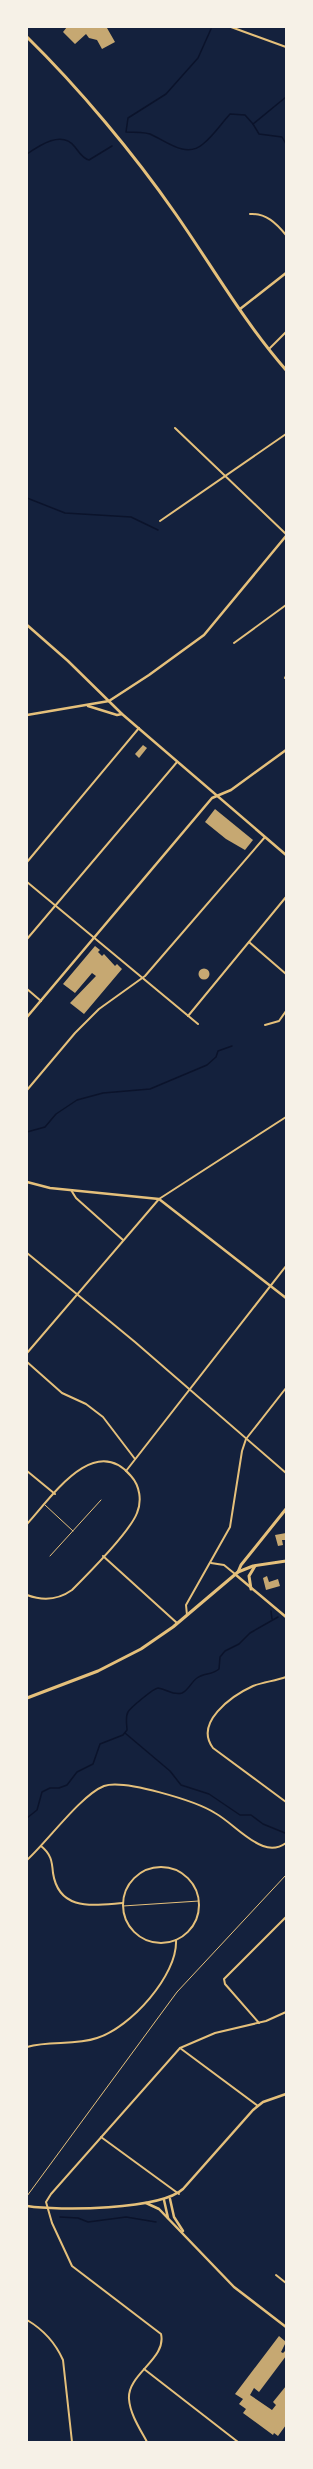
<svg xmlns="http://www.w3.org/2000/svg" width="313" height="2469" font-family="'Space Grotesk',sans-serif">
<style>
.lines{fill:none;stroke-linecap:round;stroke-linejoin:round}
.stream{stroke:#0b132b;stroke-width:1.5}
.building{fill:#c6a872}
.path{stroke:#e5c07b;stroke-width:1}
.service{stroke:#e5c07b;stroke-width:1}
.minor{stroke:#e5c07b;stroke-width:2}
.tertiary{stroke:#e5c07b;stroke-width:2.5}
.secondary{stroke:#e5c07b;stroke-width:3}
.primary{stroke:#e5c07b;stroke-width:3}
</style>
<rect width="100%" height="100%" fill="#14213d"/>
<g class="lines">
<g class="stream">
<path d="M211,29L198,58L166,94L128,118L126,132C133,132 143,132 150,134C166,141 186,159 203,144C213,136 221,124 230,114L245,115L253,124L286,97"/>
<polyline points="253,124 259,134 282,137 286,144"/>
<path d="M27,154C40,145 62,130 75,147C79,152 83,159 89,160L112,146"/>
<polyline points="27,498 65,513 131,517 158,530"/>
<polyline points="27,1132 45,1127 56,1114 77,1100 103,1093 150,1089 207,1065 216,1057 218,1051 232,1046"/>
<polyline points="271,1611 272,1619"/>
<polyline points="125,1733 170,1771 181,1785 209,1794 240,1815 251,1815 263,1824 285,1833"/>
<path d="M27,1818L37,1810L42,1792L50,1788H59L67,1785L77,1772L93,1764L100,1744L123,1735L127,1730C127,1725 125,1717 128,1712C130,1708 154,1688 158,1688C167,1689 173,1696 182,1693C189,1690 191,1682 197,1678C204,1673 212,1675 219,1669L220,1657L225,1651L239,1644L250,1633L278,1617"/>
<polyline points="60,2217 78,2218 88,2222 126,2217 156,2222"/>
</g>
</g>
<g class="building">
<polygon points="67,27 108,27 107,28 115,42 102,49 97,40 89,38 86,34 75,44 63,32"/>
<polygon points="143,745 147,748 139,758 135,754"/>
<polygon points="215,809 253,840 245,850 226,839 205,822"/>
<polygon points="95,946 100,950 98,952 102,956 104,954 115,966 117,964 122,969 84,1014 70,1003 96,976 92,973 75,993 63,984"/>
<circle cx="204" cy="974" r="5.5"/>
<polygon points="286,1533 286,1540 282,1540 283,1545 278,1546 275,1535"/>
<polygon points="267,1576 269,1582 278,1579 280,1586 266,1590 263,1578"/>
<polygon points="279,2336 286,2342 281,2352 283,2353 286,2350 286,2356 259,2392 254,2388 250,2395 272,2410 276,2405 273,2402 286,2386 286,2425 278,2436 274,2433 273,2435 243,2413 246,2409 239,2404 243,2399 235,2394"/>
</g>
<g class="lines">
<polyline class="path" points="27,2196 177,1992 286,1875"/>
<g class="service">
<polyline points="45,1505 73,1531"/>
<polyline points="50,1556 101,1500"/>
<polyline points="123,1906 199,1901"/>
</g>
<g class="minor">
<polyline points="231,27 286,47"/>
<path d="M250,214C266,213 276,223 286,235"/>
<polyline points="269,349 286,332"/>
<polyline points="175,428 286,534"/>
<polyline points="160,521 286,434"/>
<polyline points="234,643 286,605"/>
<polyline points="285,678 286,676"/>
<polyline points="27,862 139,728"/>
<polyline points="27,882 198,1024"/>
<polyline points="27,939 177,762"/>
<polyline points="249,942 286,974"/>
<polyline points="27,989 41,1001"/>
<polyline points="188,1016 286,897"/>
<polyline points="265,1025 279,1021 286,1011"/>
<polyline points="27,1090 75,1033 99,1009 145,976 265,837"/>
<polyline points="71,1190 76,1198 123,1240"/>
<polyline points="27,1253 135,1342 286,1473"/>
<polyline points="27,1353 159,1199 286,1117"/>
<polyline points="27,1362 62,1393 86,1404 103,1417 135,1459"/>
<polyline points="27,1471 55,1494"/>
<polyline points="126,1471 286,1266"/>
<path d="M27,1524C51,1498 94,1432 131,1476C140,1486 142,1501 137,1513C130,1531 87,1575 72,1590C58,1600 43,1601 27,1595"/>
<polyline points="103,1556 177,1623"/>
<polyline points="211,1563 224,1565 235,1574"/>
<polyline points="187,1615 186,1605 230,1527 242,1451 246,1439 286,1388"/>
<path d="M286,1677C275,1681 263,1682 253,1686C231,1696 194,1723 213,1748L286,1802"/>
<path d="M41,1846C51,1854 52,1861 53,1873C59,1912 94,1905 123,1903"/>
<path d="M27,1860C47,1842 81,1795 104,1786C124,1779 196,1801 215,1813C231,1822 246,1840 263,1846C271,1849 279,1848 286,1843"/>
<circle cx="161" cy="1905" r="38"/>
<polyline points="259,2023 225,1984 224,1979 286,1917"/>
<path d="M27,2047C50,2040 74,2046 97,2038C130,2028 178,1975 176,1940"/>
<polyline points="180,2048 258,2106"/>
<polyline points="101,2137 179,2194"/>
<polyline points="276,2275 286,2283"/>
<path d="M27,2320C44,2330 55,2342 63,2360L72,2442"/>
<polyline points="144,2369 238,2442"/>
<path d="M147,2442C140,2429 130,2414 129,2399C127,2374 167,2359 161,2334L72,2266L52,2223L46,2202L51,2194L180,2048L215,2033L266,2021L286,2012"/>
</g>
<g class="tertiary">
<polyline points="240,309 286,273"/>
<polyline points="27,625 68,661 122,714 286,855"/>
<polyline points="88,706 117,715 122,714"/>
<polyline points="27,715 109,701 149,675 204,635 286,536"/>
<polyline points="27,1017 212,798 231,790 286,750"/>
<polyline points="27,1182 50,1188 159,1199 286,1298"/>
<polyline points="236,1575 286,1617"/>
<polyline points="170,2199 174,2217 183,2231"/>
<polyline points="164,2200 168,2218"/>
<polyline points="146,2203 159,2209 234,2287 286,2327"/>
<path d="M27,2206C59,2211 160,2210 183,2189L253,2110L263,2102L286,2094"/>
</g>
<g class="secondary">
<path d="M27,37C79,88 134,154 175,213C212,266 244,322 286,370"/>
<polyline points="238,1572 241,1565 286,1509"/>
</g>
<g class="primary">
<polyline points="251,1589 249,1576 255,1566"/>
<polyline points="27,1698 98,1671 141,1649 173,1627 238,1572 253,1566 286,1561"/>
</g>
</g>
<rect width="313" height="2469" fill="none" stroke="#f6f1e7" stroke-width="56"/>
</svg>
